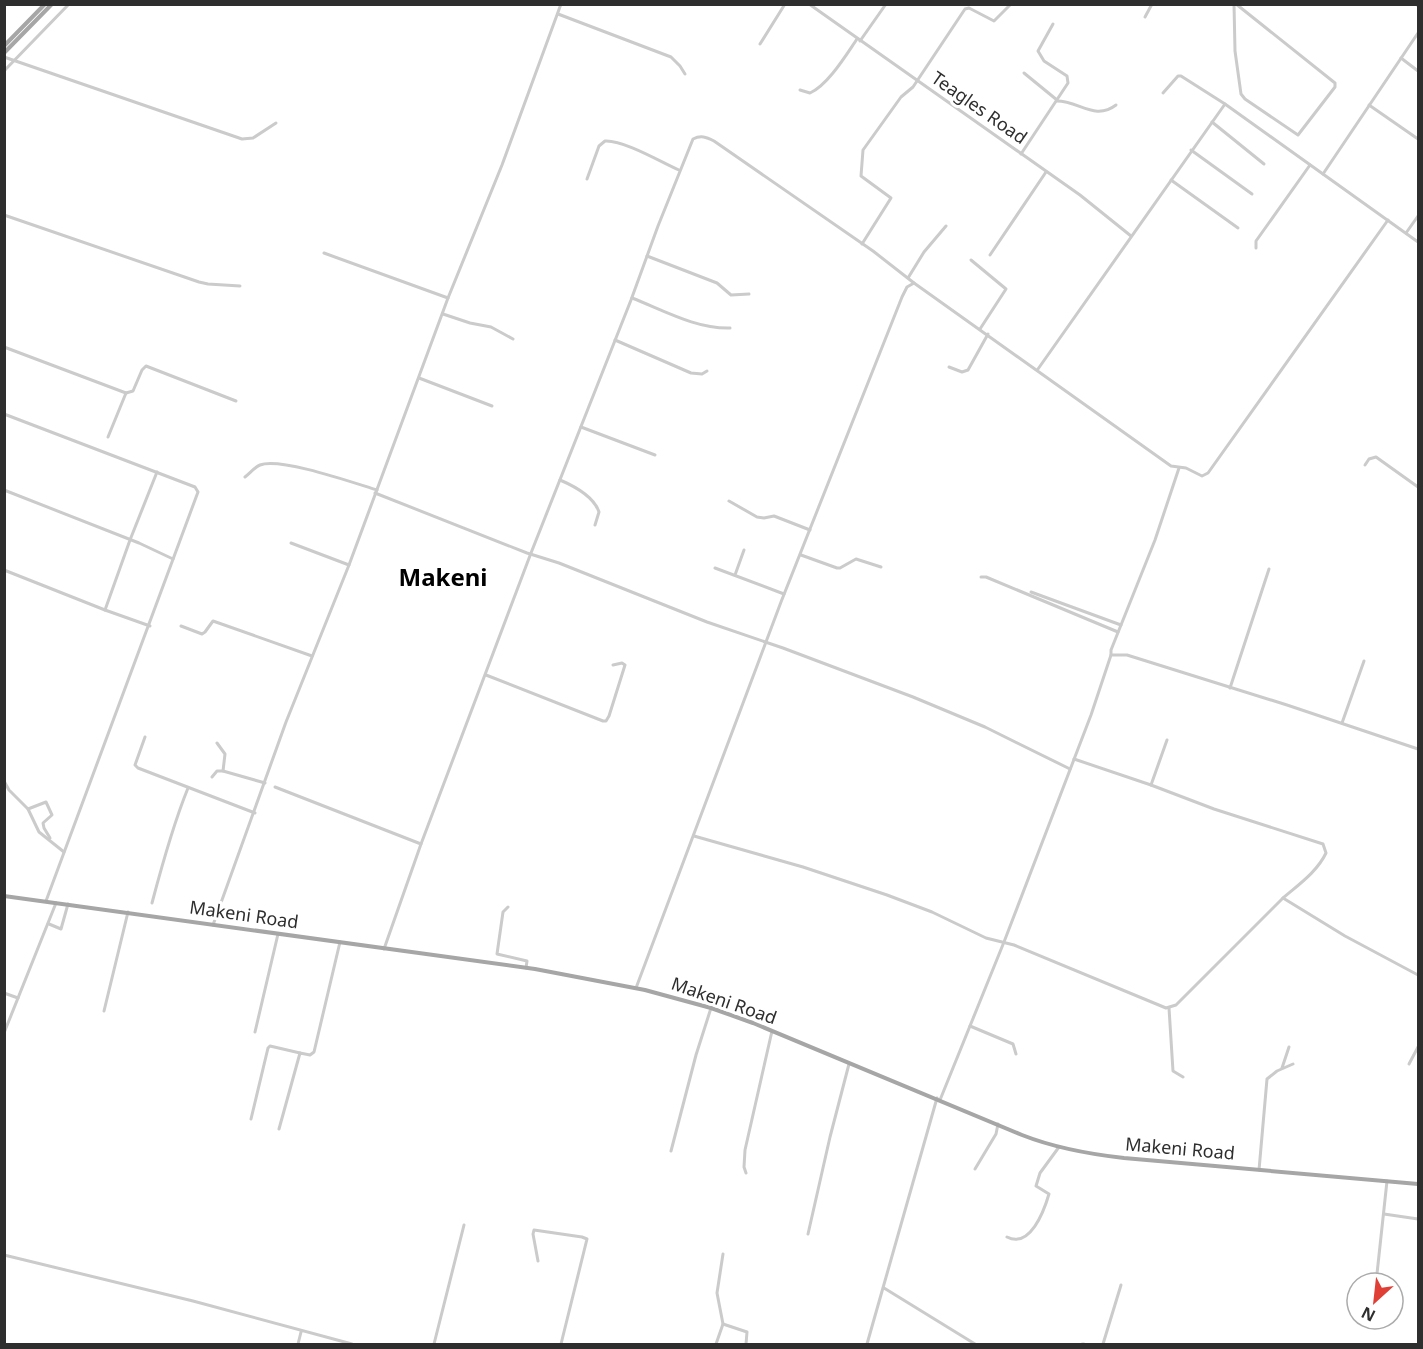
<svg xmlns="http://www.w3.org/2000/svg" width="1423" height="1349" font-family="'Noto Sans',sans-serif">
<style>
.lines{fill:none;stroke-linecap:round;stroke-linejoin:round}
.minor{stroke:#cbcbcb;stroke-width:3}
.major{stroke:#a6a6a6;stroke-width:4}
.labels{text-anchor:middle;stroke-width:6;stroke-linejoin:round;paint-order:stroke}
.street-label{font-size:18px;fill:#2e2e2e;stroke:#fff}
.district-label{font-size:24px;font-weight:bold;fill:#000;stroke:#fff}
</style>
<rect width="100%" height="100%" fill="#fff"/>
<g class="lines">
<g class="minor">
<polyline points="809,4 1080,195 1131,236"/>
<polyline points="1234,4 1235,51 1241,94 1245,99 1298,135 1335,87 1335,83 1236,4"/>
<polyline points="1416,4 1418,6"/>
<polyline points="558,14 671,57 680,66 685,74"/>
<polyline points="1145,17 1152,4"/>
<polyline points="860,41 886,4"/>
<polyline points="760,44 785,4"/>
<polyline points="4,57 242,139 253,138 276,123"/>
<polyline points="1401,58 1418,71"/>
<polyline points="4,71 69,4"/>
<polyline points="1024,73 1057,100"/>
<path d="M800,90L810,93C828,85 846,55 857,39"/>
<polyline points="1163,93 1178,76 1181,76 1225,104"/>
<path d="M1057,101C1079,101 1095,121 1116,105"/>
<polyline points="1369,105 1418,139"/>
<polyline points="1212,122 1264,164"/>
<polyline points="1191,150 1252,194"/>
<polyline points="1021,154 1068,83 1067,76 1044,61 1038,51 1053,24"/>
<polyline points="1323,174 1418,33"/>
<path d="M587,179L599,146L605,141C624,140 661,162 679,170"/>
<polyline points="1171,180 1238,228"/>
<polyline points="4,215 199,282 208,284 240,286"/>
<polyline points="1406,233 1418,216"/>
<polyline points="862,244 891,198 861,176 863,150 901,97 913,87 965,9 969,8 994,21 1011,4"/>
<polyline points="1256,248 1256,241 1310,165"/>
<polyline points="324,253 448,298"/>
<polyline points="990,255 1046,172"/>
<polyline points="647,256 717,283 731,295 749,294"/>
<polyline points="971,260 1006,289 980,329"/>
<polyline points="908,278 924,252 946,226"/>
<path d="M632,298C663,310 696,329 730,328"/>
<polyline points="443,314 470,323 491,327 513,339"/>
<polyline points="615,340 691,373 702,374 707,371"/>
<polyline points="4,347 126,393 133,391 142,370 146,366 236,401"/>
<polyline points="949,367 962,372 968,370 988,334"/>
<polyline points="1038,369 1225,104 1418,242"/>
<polyline points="419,378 492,406"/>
<polyline points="4,414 195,487 198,492 46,901"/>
<polyline points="581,427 655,455"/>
<polyline points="108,437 126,393"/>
<polyline points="1365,465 1369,459 1376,457 1418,487"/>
<path d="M245,477C250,473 255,467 260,465C280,457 354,483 377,490"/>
<path d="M560,480C574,486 594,497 599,512L595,525"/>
<polyline points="4,490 139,543 173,559"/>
<polyline points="375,493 527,553 559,563 707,622 783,648 913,697 985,727 1070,769"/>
<polyline points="729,501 757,517 764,518 774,516 810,530"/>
<polyline points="291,543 349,565"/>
<polyline points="801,555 837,568 840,568 856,559 881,567"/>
<polyline points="715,568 784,594"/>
<polyline points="4,570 105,610 130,540 157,472"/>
<polyline points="735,575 744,550"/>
<polyline points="981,577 986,577 1118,632"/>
<polyline points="1031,592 1121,625"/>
<polyline points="105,610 150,626"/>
<polyline points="181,626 202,634 205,632 213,621 312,656"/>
<polyline points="1111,655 1111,650 1155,540 1179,468"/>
<polyline points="486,675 603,721 606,721 609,716 625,665 622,663 613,665"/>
<polyline points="1230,688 1269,569"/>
<polyline points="1342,723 1364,661"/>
<polyline points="145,737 135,765 138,768 255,813"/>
<polyline points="217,743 225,754 223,771"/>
<path d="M1074,759L1151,785L1214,809L1323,844L1326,853C1317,872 1298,885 1283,898L1345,936L1418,975"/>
<polyline points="212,777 217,771 223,771 265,783"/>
<polyline points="4,781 9,790 28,809 39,832 64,852"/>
<polyline points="1151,785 1167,740"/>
<polyline points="275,787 421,844"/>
<polyline points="28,809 46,802 52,815 43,823 44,828 50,838"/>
<polyline points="694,836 803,867 887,895 932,912 986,938 1014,945 1166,1008 1176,1005 1283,898"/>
<path d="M152,903C162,865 173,825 188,788"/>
<polyline points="508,907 503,912 497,954 527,961 526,968"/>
<polyline points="49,924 61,929 68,904"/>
<polyline points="213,925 286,722 349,565 448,298 502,165 561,4"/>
<path d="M384,949L421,844L531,553L631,300L658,226L693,139C701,135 706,137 714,141L873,251L914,283L1171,466L1186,468L1202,476L1208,473L1388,220"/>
<polyline points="636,988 781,602 902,297 907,287 914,283"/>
<polyline points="4,993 18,998"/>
<polyline points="1169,1008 1173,1071 1183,1077"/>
<polyline points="104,1011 128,912"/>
<polyline points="970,1026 1013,1044 1016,1054"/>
<polyline points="255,1032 278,934"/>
<polyline points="4,1033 56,903"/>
<polyline points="1409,1064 1418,1047"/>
<polyline points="1282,1068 1289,1047"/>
<polyline points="940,1100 1004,942 1091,715 1111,655 1127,655 1287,705 1418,749"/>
<polyline points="251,1119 268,1048 270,1046 300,1053"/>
<polyline points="279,1129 300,1053 310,1055 314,1052 340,942"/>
<polyline points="671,1151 696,1055 711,1008"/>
<polyline points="975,1169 996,1134 998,1124"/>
<polyline points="1259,1170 1267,1079 1277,1071 1293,1064"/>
<polyline points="746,1173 744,1167 745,1150 772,1031"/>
<polyline points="1384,1214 1418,1219"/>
<polyline points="808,1234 830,1137 849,1064"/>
<path d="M1007,1237C1030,1249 1044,1211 1049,1194L1036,1186L1040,1173L1059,1147"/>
<polyline points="4,1255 193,1301 352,1344"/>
<polyline points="538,1261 533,1234 534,1230 582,1237 587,1239 561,1344"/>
<polyline points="1376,1283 1387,1181"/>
<polyline points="884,1288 975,1344"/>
<polyline points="723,1324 747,1332 746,1344"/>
<polyline points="298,1344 301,1332"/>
<polyline points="434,1344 464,1225"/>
<polyline points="716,1344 723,1324 717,1293 723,1254"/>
<polyline points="867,1344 937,1098"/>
<polyline points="1082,1344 1084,1344"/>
<polyline points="1103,1344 1121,1285"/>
</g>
<g class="major">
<polyline points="4,46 45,4"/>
<polyline points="4,53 52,4"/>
<path d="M4,896L535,969L645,990L711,1008L753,1023L1022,1135C1055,1148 1088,1154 1124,1158L1418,1184"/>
</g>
</g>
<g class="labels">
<g class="street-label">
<text transform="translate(979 108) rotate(35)" y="6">Teagles Road</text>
<text transform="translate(244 915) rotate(8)" y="6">Makeni Road</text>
<text transform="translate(724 1001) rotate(19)" y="6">Makeni Road</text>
<text transform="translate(1180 1149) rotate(5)" y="6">Makeni Road</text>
</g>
<g class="district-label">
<text x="443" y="586">Makeni</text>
</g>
</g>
<rect width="1423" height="1349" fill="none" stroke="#2e2e2e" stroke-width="12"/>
<g transform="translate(1375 1301) rotate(207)"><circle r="28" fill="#ffffff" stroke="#ababab" stroke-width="1.5"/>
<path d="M0-4.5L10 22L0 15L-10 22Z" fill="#df3f35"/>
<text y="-9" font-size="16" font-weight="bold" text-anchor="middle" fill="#2e2e2e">N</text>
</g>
</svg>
